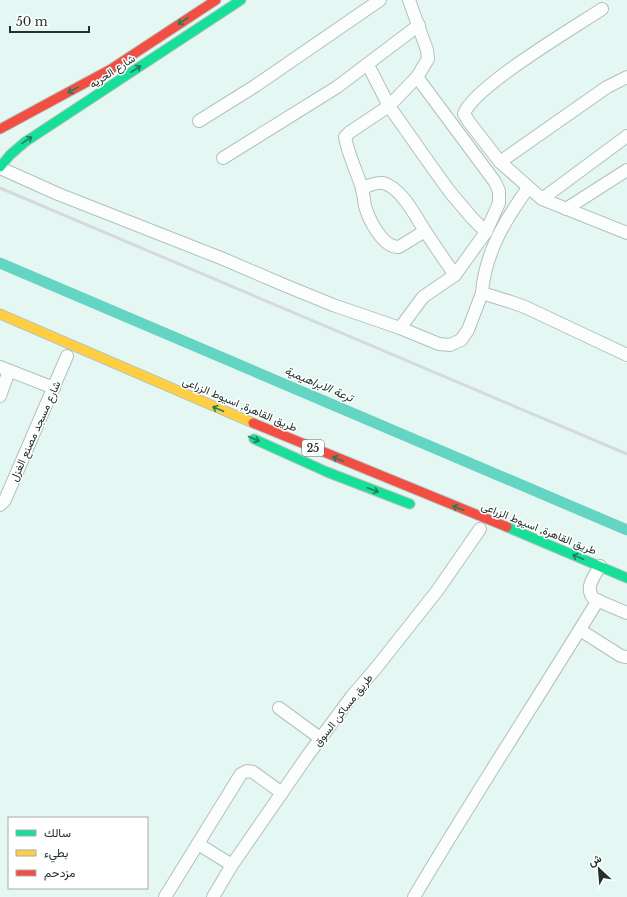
<svg xmlns="http://www.w3.org/2000/svg" width="627" height="897" font-family="'Libre Baskerville',Vazirmatn,serif">
<style>
.lines{fill:none;stroke-linecap:round;stroke-linejoin:round}
.canal{stroke:#64d5c3;stroke-width:11}
.street-casing{stroke:#b2c0bd;stroke-width:14}
.fast-casing{stroke:#b2c0bd;stroke-width:11}
.slow-casing{stroke:#b2c0bd;stroke-width:11}
.jam-casing{stroke:#b2c0bd;stroke-width:11}
.street{stroke:#fbfefd;stroke-width:12}
.fast{stroke:#16e098;stroke-width:9}
.slow{stroke:#ffcf43;stroke-width:9}
.jam{stroke:#f24e42;stroke-width:9}
.rail{stroke:#d5dbda;stroke-width:3}
.oneway{stroke:#1d7f5d}
.labels{text-anchor:middle;stroke-width:3;stroke-linejoin:round;paint-order:stroke}
.shield{fill:#fff;stroke:#656e6c;stroke-width:1}
.shield-label{font-size:10px;font-weight:bold;fill:#23302d}
.street-label{font-size:11px;fill:#23302d;stroke:#fff}
.water-label{font-size:12px;font-style:italic;fill:#1e3631;stroke:#fff}
</style>
<rect width="100%" height="100%" fill="#e5f7f3"/>
<g class="lines">
<polyline class="canal" points="0,263 627,530"/>
<defs>
<g id="street">
<path d="M409,0L427,50L428,59L417,77L389,106L350,132L345,137C348,154 356,170 361,185C363,192 364,199 365,206C369,220 383,248 399,247L425,231"/>
<path d="M602,9C575,27 473,87 464,114L469,122L500,162L542,199L627,233"/>
<polyline points="368,65 389,106 422,153 450,192 472,218 486,232"/>
<polyline points="199,121 255,86 380,0"/>
<polyline points="223,158 337,87 419,25"/>
<polyline points="500,162 607,87 627,77"/>
<polyline points="0,168 58,194 221,258 284,285 333,305 400,328 439,344 450,345 461,340 468,330 482,293 511,302 525,307 627,355"/>
<path d="M362,188C368,186 376,182 383,183C401,187 416,217 425,231C435,246 445,261 455,275"/>
<polyline points="542,199 627,136"/>
<polyline points="566,209 627,170"/>
<path d="M482,293C485,253 505,220 528,188"/>
<polyline points="400,328 423,297 455,275 486,232 499,203 499,191 495,182 417,77"/>
<polyline points="0,367 54,388"/>
<polyline points="0,396 9,371"/>
<polyline points="0,505 5,500 67,356"/>
<path d="M600,566C594,577 584,588 594,599L627,613"/>
<polyline points="580,630 621,656 627,657"/>
<polyline points="279,708 320,738"/>
<polyline points="198,844 232,865"/>
<polyline points="165,897 241,774 247,771 253,772 282,793"/>
<polyline points="213,897 232,865 308,755 352,696 376,668 437,591 480,529"/>
<path d="M414,897C473,797 537,700 598,600"/>
</g>
<g id="fast">
<polyline points="0,167 10,155 25,142 241,0"/>
<polyline points="254,439 327,472 410,504"/>
<polyline points="507,527 627,578"/>
</g>
<polyline id="slow" points="0,314 253,423"/>
<g id="jam">
<polyline points="0,129 111,69 216,0"/>
<polyline points="253,423 507,527"/>
</g>
</defs>
<use href="#street" class="street-casing"/>
<use href="#fast" class="fast-casing"/>
<use href="#slow" class="slow-casing"/>
<use href="#jam" class="jam-casing"/>
<use href="#street" class="street"/>
<use href="#fast" class="fast"/>
<use href="#slow" class="slow"/>
<use href="#jam" class="jam"/>
<polyline class="rail" points="0,188 627,454"/>
</g>
<defs><path id="oneway-shaft" d="M-6 0H5M1.5-3L5.5 0L1.5 3" fill="none" stroke-width="1.6" stroke-linecap="round" stroke-linejoin="round"/></defs>
<g class="oneway">
<use href="#oneway-shaft" transform="translate(183 21) rotate(147)"/>
<use href="#oneway-shaft" transform="translate(136 69) rotate(-33)"/>
<use href="#oneway-shaft" transform="translate(73 90) rotate(151)"/>
<use href="#oneway-shaft" transform="translate(27 140) rotate(-34)"/>
<use href="#oneway-shaft" transform="translate(218 409) rotate(-157)"/>
<use href="#oneway-shaft" transform="translate(254 439) rotate(24)"/>
<use href="#oneway-shaft" transform="translate(338 459) rotate(-158)"/>
<use href="#oneway-shaft" transform="translate(373 490) rotate(21)"/>
<use href="#oneway-shaft" transform="translate(458 508) rotate(-158)"/>
<use href="#oneway-shaft" transform="translate(578 557) rotate(-158)"/>
</g>
<g class="labels">
<rect class="shield" x="302" y="440" width="22" height="16" rx="3"/>
<g class="shield-label">
<text x="313" y="452">25</text>
</g>
<g class="street-label">
<text transform="translate(112 71) rotate(-33)" y="4">شارع الحريه</text>
<text transform="translate(240 404) rotate(23)" y="4">طريق القاهرة, اسيوط الزراعى</text>
<text transform="translate(35 431) rotate(-66)" y="4">شارع مسجد مصنع الغزل</text>
<text transform="translate(539 528) rotate(22)" y="4">طريق القاهرة, اسيوط الزراعى</text>
<text transform="translate(343 710) rotate(-52)" y="4">طريق مساكن السوق</text>
</g>
<g class="water-label">
<text transform="translate(319 384) rotate(23)" y="4">ترعة الابراهيمية</text>
</g>
</g>
<rect x="8" y="817" width="140" height="72" fill="#ffffff" stroke="#a7acab"/>
<rect x="16" y="830" width="20" height="6" fill="#16e098" stroke="#a7acab"/>
<text x="44" y="837" font-size="12" fill="#23302d">سالك</text>
<rect x="16" y="850" width="20" height="6" fill="#ffcf43" stroke="#a7acab"/>
<text x="44" y="857" font-size="12" fill="#23302d">بطيء</text>
<rect x="16" y="870" width="20" height="6" fill="#f24e42" stroke="#a7acab"/>
<text x="44" y="877" font-size="12" fill="#23302d">مزدحم</text>
<g transform="translate(599 869) rotate(334)" stroke="#ffffff" stroke-width="3" paint-order="stroke">
<path d="M0-3L7 15L0 10L-7 15Z" fill="#23302d"/>
<text y="-6" font-size="11" font-weight="bold" text-anchor="middle" fill="#23302d">ش</text>
</g>
<path d="M10 26v6h79v-6" fill="none" stroke="#23302d" stroke-width="2"/>
<text x="16" y="26" font-size="12" fill="#23302d" stroke="#ffffff" stroke-width="3" paint-order="stroke">50 m</text>
</svg>
